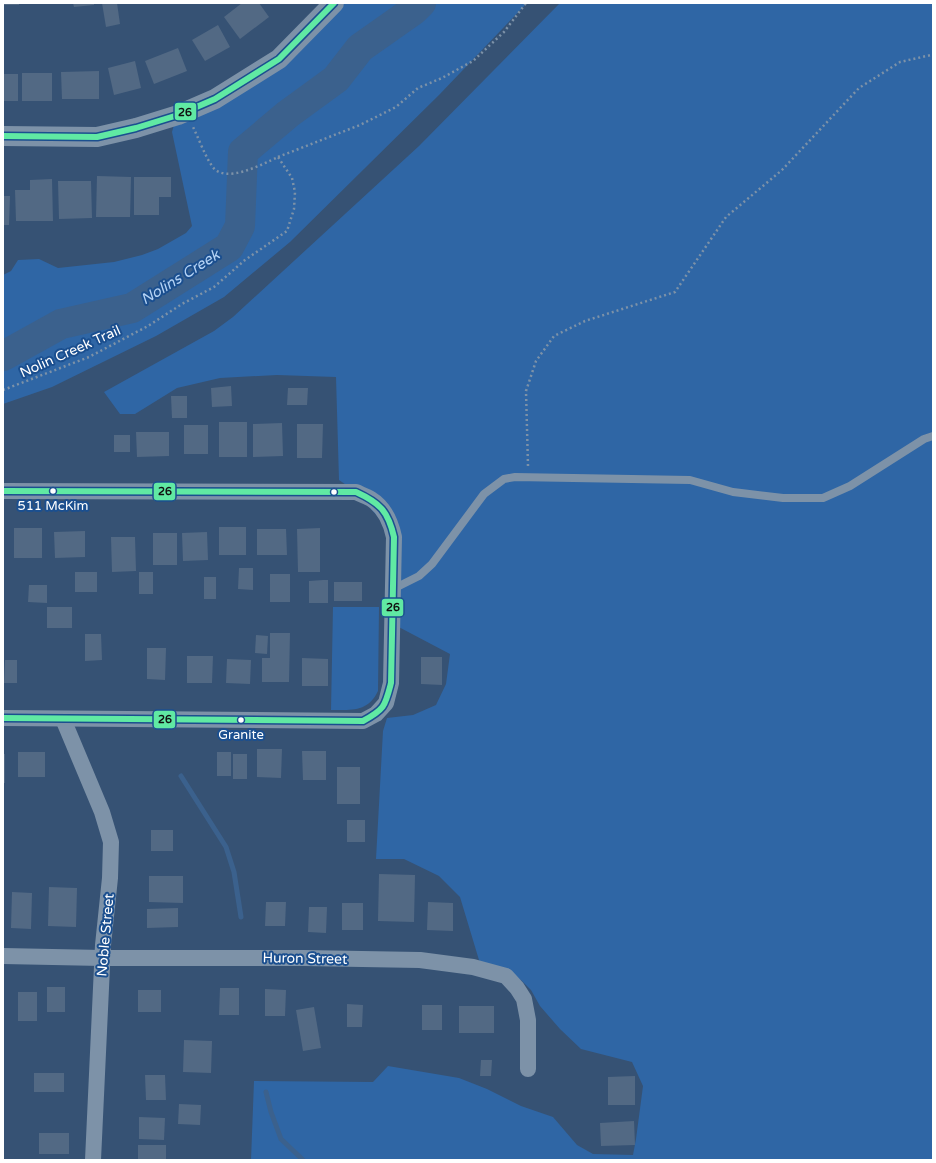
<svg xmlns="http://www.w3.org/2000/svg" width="936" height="1163" font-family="'Varela Round',sans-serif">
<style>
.green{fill:#2f66a5}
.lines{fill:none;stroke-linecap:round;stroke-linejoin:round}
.stream{stroke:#3b618d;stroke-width:5}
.river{stroke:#3b618d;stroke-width:30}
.building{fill:#526984}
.path{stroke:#7d92a8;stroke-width:2.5;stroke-dasharray:2 3;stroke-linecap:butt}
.service{stroke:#7d92a8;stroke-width:8}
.minor{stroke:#7d92a8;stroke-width:16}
.tertiary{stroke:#7d92a8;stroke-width:20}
.bus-1-casing{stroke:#1b4f8f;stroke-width:9}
.bus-1{stroke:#60e9a3;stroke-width:6}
.bus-dot{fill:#fff;stroke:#1b4f8f;stroke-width:1.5}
.labels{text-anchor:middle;stroke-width:4;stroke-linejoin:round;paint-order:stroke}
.bus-label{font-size:13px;fill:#fff;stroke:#1b4f8f}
.street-label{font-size:14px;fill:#fff;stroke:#1b4f8f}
.water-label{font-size:15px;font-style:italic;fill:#b5d3f5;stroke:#1b4f8f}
.line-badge{stroke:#1b4f8f;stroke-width:1.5}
.pale-badge-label{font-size:11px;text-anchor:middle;font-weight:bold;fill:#111}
</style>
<rect width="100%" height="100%" fill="#365274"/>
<g class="green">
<polygon points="332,3 527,3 439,95 290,242 224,297 156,336 52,387 3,404 3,275 11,271 18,260 39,259 58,268 114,262 142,255 158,249 186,233 192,226 172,132 177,114 277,57"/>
<polygon points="560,3 933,3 933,1160 251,1160 254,1081 373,1082 388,1066 459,1078 487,1089 521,1106 553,1117 577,1145 593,1154 633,1155 636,1139 643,1086 632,1062 581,1049 560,1029 540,1006 531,990 521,980 507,975 482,970 460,897 439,876 404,859 376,859 383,731 387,718 413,715 436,705 446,684 450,654 393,624 395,536 355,491 339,480 336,377 277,375 220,378 177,388 135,414 120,414 104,392 214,331 233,317 419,146"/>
<path d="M333,607H379L378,691C368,712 352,710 331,710Z"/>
</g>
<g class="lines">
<g class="stream">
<polyline points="181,776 226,847 234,872 241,917"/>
<polyline points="266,1092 271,1112 281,1139 303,1160"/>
</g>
<polyline class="river" points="3,356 61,324 132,308 229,247 240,226 243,152 288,114 336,79 360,48 414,10 421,3"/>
</g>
<g class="building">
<rect x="3" y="3" width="16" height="2"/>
<polygon points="73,3 94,3 94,5 74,7"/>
<polygon points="102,3 117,3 120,24 106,27"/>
<polygon points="242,3 259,3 269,17 240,39 224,17"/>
<polygon points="218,25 230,47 205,61 192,40"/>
<polygon points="178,48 187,71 154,84 145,61"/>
<polygon points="135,61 141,88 114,95 108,68"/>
<polygon points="99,71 99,99 62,99 61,72"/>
<rect x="22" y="73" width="30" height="28"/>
<rect x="3" y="74" width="15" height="27"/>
<polygon points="97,176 131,177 130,217 96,217"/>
<polygon points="134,177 171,177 171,197 159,197 159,215 134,215"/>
<polygon points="52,179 53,221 16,221 15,190 30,190 30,180"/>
<polygon points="58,181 91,181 92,218 59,219"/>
<polygon points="3,196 10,196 9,225 3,225"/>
<polygon points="231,386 232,406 212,407 211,388"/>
<polygon points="288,388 308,388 307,405 287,405"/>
<polygon points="171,396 187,396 187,418 172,418"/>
<rect x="219" y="422" width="28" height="35"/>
<polygon points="282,423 283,456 253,457 253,424"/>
<polygon points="297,424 323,424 322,458 297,458"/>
<rect x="184" y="425" width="24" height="29"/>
<polygon points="136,432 169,432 169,456 137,457"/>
<rect x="114" y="435" width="16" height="17"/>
<rect x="219" y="527" width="27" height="28"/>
<rect x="14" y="528" width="28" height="30"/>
<polygon points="320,528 320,572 298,572 297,529"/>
<polygon points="257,529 286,529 287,555 257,555"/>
<polygon points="85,531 85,557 55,558 54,532"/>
<polygon points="207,532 208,560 183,561 182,533"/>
<rect x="153" y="533" width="24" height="32"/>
<polygon points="111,537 135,537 136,571 112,572"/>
<polygon points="239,568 253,568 253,590 238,589"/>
<rect x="75" y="572" width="22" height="20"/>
<rect x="139" y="572" width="14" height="22"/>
<rect x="270" y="574" width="20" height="28"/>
<rect x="204" y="577" width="12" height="22"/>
<polygon points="323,580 328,580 328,603 309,603 309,581"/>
<rect x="334" y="582" width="28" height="19"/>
<polygon points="29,585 47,585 47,603 28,602"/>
<rect x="47" y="607" width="25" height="21"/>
<polygon points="270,633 290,633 289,682 262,682 262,658 270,658"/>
<polygon points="85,634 101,634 102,660 85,661"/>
<polygon points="256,635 268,636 267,654 255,653"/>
<polygon points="147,648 166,648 165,680 147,679"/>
<polygon points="187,656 213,656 212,683 187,683"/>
<polygon points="421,657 442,657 442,685 421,684"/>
<polygon points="302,658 328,659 328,686 302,686"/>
<polygon points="227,659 251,660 250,684 226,683"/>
<polygon points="5,660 17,660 17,683 4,683"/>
<polygon points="257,749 282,749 281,778 257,777"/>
<polygon points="302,751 326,751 326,780 303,780"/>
<rect x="18" y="752" width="27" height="25"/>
<rect x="217" y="752" width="14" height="24"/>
<rect x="3" y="754" width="2" height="29"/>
<rect x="233" y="754" width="14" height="25"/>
<rect x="337" y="767" width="23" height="37"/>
<rect x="347" y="820" width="18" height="22"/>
<rect x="151" y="830" width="22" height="21"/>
<polygon points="379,874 415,875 414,922 378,921"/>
<polygon points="149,876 183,876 183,903 149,902"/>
<polygon points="49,887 77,888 76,927 48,926"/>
<polygon points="12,892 32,893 31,929 11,928"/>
<polygon points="266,902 286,902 285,926 265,926"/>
<polygon points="428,902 453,903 453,931 427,930"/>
<rect x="342" y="903" width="21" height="27"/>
<polygon points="309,907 327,907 326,933 308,932"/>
<polygon points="178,908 178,927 147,928 147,909"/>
<rect x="47" y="987" width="18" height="25"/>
<polygon points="220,988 239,988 239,1015 219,1015"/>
<polygon points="265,989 286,990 285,1016 265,1016"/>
<rect x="138" y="990" width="23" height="22"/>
<rect x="18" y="992" width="19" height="29"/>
<polygon points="347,1004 363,1005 362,1027 347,1027"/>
<rect x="422" y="1005" width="20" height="25"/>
<rect x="459" y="1006" width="35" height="27"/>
<polygon points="314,1007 321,1048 303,1051 296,1010"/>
<polygon points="184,1040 212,1041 211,1073 183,1072"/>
<polygon points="481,1060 492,1060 491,1076 480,1076"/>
<rect x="34" y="1073" width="30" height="19"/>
<polygon points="145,1075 165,1075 166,1100 146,1100"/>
<polygon points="635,1076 635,1105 608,1105 608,1077"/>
<polygon points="179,1104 201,1105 200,1125 178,1124"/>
<polygon points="139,1117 165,1118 164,1140 139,1139"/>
<polygon points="634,1121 635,1145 601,1146 600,1123"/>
<rect x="39" y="1133" width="30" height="21"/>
<rect x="138" y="1145" width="28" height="15"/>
</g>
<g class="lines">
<g class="path">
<polyline points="278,157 360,125 396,107 418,88 442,78 473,61 504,32 526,3"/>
<path d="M3,390L89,357L148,326L182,304L214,287L245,260L287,231L294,209L295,192L292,178L278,157C263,164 224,185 212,166C204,154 199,139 193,127"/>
<polyline points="528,466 526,391 536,361 554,336 585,321 675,292 726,217 782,170 859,88 900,62 931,55 933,55"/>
</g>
<polyline class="service" points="393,589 419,576 432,564 484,494 504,479 515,477 690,480 733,492 783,498 823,498 850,486 924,439 933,436"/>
<g class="minor">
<path d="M3,491L356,492C360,494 366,496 371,499C384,507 391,523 394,537L391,683L386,703L376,714L363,721L3,718"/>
<polyline points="63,719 102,812 111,842 110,878 103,945 93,1160"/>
<polyline points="3,956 102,958 304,958 420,960 473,967 506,976 517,988 524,999 528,1020 528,1069"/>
</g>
<polyline class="tertiary" points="3,136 97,137 136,128 178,115 215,99 279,59 334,3"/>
<defs>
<g id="bus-1">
<polyline points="3,136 97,137 136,128 178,115 215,99 279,59 334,3"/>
<path d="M3,491L356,492C380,503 388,511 394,537L391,683C385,706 385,709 363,721L3,718"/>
</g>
</defs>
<use href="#bus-1" class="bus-1-casing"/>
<use href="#bus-1" class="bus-1"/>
</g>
<g class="bus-dot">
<circle cx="53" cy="491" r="3.5"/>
<circle cx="334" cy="492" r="3.5"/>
<circle cx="241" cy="720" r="3.5"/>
</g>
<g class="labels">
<g class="bus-label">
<text x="53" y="510">511 McKim</text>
<text x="241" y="739">Granite</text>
</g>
<g class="street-label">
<text transform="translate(70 351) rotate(-24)" y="5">Nolin Creek Trail</text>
<text transform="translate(105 935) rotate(-85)" y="5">Noble Street</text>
<text transform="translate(305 958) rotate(1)" y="5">Huron Street</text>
</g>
<g class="water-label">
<text transform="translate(180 277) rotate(-32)" y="5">Nolins Creek</text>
</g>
</g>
<g class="line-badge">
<rect x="174" y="102" width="23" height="19" rx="4" fill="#60e9a3"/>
<rect x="153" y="482" width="23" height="19" rx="4" fill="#60e9a3"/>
<rect x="381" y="598" width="23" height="19" rx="4" fill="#60e9a3"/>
<rect x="153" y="710" width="23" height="19" rx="4" fill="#60e9a3"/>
</g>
<g class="pale-badge-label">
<text x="185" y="116">26</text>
<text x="165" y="495">26</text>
<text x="393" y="611">26</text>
<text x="165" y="723">26</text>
</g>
<rect width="936" height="1163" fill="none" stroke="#ffffff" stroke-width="8"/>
</svg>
